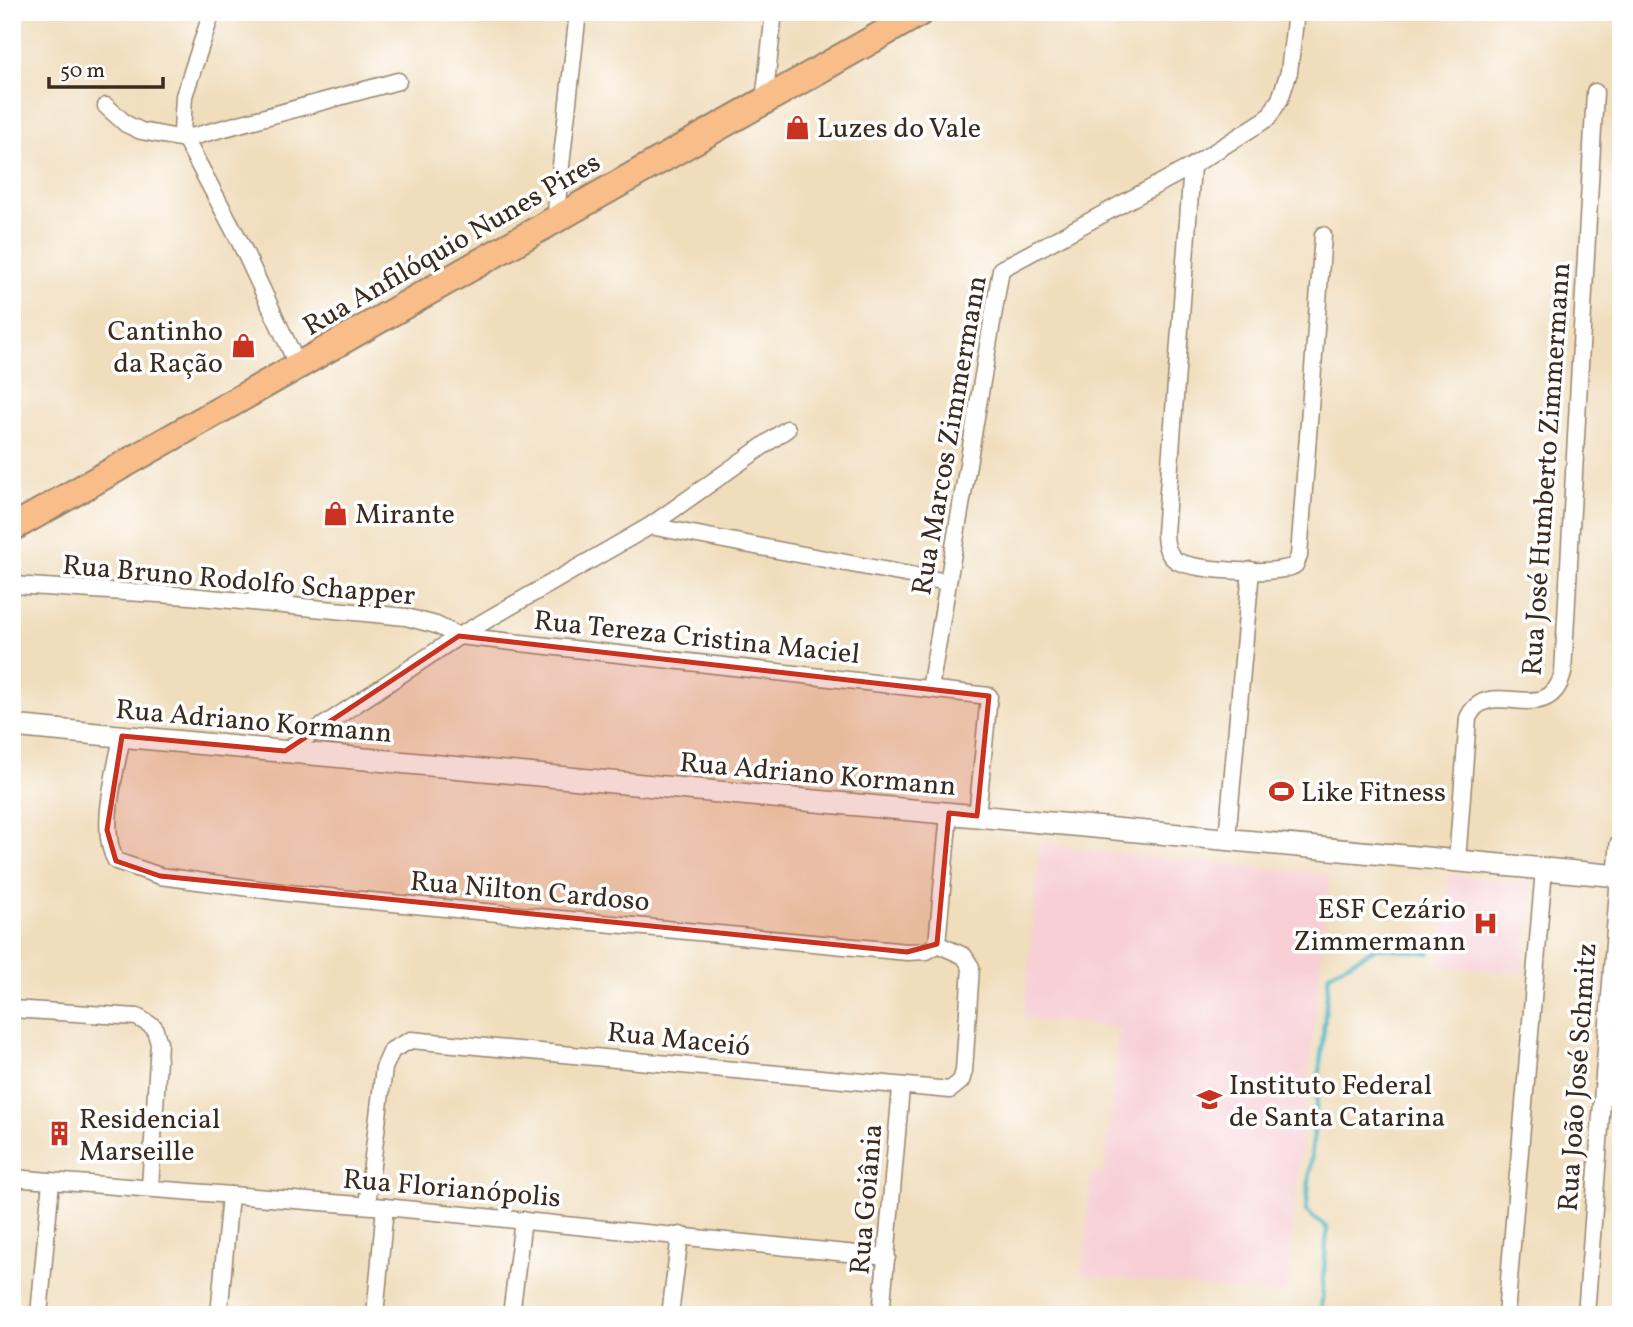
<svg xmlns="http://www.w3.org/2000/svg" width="1633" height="1327" font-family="Vollkorn,serif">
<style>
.built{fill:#f7cfd5}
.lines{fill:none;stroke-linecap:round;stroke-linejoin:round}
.stream{stroke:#44b3be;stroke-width:4.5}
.minor-casing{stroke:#96846d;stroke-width:19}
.tertiary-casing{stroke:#96846d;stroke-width:24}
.primary-casing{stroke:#96846d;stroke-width:30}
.minor{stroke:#fff;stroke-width:16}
.tertiary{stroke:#fff;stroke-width:21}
.primary{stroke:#f8bd89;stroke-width:26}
.marked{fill:#c8321e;fill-opacity:0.2;stroke:#c8321e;stroke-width:5;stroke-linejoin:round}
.labels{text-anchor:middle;stroke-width:7;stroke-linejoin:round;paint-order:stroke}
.poi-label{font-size:28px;fill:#3b2a1e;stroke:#fff;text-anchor:start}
.street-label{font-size:28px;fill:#3b2a1e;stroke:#fff}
</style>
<rect width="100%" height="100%" fill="#fff"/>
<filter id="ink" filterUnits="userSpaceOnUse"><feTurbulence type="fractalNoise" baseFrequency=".0143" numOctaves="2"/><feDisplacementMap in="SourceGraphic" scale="14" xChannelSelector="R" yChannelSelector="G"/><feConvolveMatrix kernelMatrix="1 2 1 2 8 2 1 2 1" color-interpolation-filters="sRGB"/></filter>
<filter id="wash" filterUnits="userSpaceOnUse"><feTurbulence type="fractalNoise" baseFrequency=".00686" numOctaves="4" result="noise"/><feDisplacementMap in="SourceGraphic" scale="28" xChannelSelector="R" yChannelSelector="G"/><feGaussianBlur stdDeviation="1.57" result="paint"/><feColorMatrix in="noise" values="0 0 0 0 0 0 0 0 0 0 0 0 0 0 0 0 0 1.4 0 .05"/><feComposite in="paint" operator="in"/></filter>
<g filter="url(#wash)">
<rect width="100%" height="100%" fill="#f0ddbc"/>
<g class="built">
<polygon points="1041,843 1073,846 1075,850 1330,874 1286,1295 1081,1275 1092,1173 1104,1174 1119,1028 1023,1018"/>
<polygon points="1449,875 1532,883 1523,974 1440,966"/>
</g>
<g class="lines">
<polyline class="stream" points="1321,1315 1327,1228 1306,1211 1329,974 1378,947 1430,953"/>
</g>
</g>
<g filter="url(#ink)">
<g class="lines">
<defs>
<g id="minor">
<polyline points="212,12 184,96 182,133 239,240 298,366"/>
<polyline points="764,102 774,12"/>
<polyline points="106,106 126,124 141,131 184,139 398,81"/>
<path d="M1192,166L1165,533C1165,544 1167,555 1177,561C1195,571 1279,576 1295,565L1299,556L1323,235"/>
<polyline points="555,220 578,12"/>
<polyline points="650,526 947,582"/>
<polyline points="12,585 190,596 406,617 436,625 459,636 989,696 977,816"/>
<polyline points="930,689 1001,269 1192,166 1268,118 1280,99 1289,72 1296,12"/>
<path d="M122,736C116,771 98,830 116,861L160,876L288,893L907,952L927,951L937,944"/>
<polyline points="285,751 459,636 650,526 787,429"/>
<polyline points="1227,839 1251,570"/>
<path d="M1457,861L1468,718C1488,673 1548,731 1563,673L1595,92"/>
<polyline points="937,944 949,813"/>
<polyline points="12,1009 137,1017 154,1027 159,1043 150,1188"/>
<polyline points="12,1178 385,1207 887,1257"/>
<polyline points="367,1205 384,1068 392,1050 411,1040 950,1090 961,1081 964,1071 971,967 964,956 937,944"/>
<polyline points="39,1315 51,1181"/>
<polyline points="219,1315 230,1195"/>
<polyline points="375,1315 385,1207"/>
<polyline points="511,1315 523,1220"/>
<polyline points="670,1315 680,1235"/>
<polyline points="881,1315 901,1088"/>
<polyline points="1506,1315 1544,869"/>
<polyline points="1586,1315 1619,876"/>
</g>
<polyline id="tertiary" points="12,726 1619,876 1621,844"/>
<polyline id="primary" points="12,528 921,12"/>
</defs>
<use href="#minor" class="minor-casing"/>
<use href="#tertiary" class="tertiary-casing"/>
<use href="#primary" class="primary-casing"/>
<use href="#minor" class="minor"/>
<use href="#tertiary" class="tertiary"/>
<use href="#primary" class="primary"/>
</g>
</g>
<path class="marked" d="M459,636L989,696L977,816L949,813L937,944L907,952L160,876L116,861L107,830L122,736L285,751Z"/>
<defs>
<symbol id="shop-bare" viewBox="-9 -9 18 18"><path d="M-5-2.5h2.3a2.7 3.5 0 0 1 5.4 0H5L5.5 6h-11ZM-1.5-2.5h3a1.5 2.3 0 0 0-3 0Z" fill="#c8321e" stroke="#fff" stroke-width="2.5" paint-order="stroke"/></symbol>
<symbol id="stadium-bare" viewBox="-9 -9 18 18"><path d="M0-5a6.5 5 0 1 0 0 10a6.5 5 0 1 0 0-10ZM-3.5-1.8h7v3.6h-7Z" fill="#c8321e" stroke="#fff" stroke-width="2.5" paint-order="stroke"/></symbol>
<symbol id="hospital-bare" viewBox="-9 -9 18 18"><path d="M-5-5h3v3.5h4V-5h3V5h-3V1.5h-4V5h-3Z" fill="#c8321e" stroke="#fff" stroke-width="2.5" paint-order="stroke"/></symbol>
<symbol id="university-bare" viewBox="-9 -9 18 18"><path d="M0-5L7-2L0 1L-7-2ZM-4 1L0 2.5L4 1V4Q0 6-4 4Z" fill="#c8321e" stroke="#fff" stroke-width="2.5" paint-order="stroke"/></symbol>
<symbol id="building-bare" viewBox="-9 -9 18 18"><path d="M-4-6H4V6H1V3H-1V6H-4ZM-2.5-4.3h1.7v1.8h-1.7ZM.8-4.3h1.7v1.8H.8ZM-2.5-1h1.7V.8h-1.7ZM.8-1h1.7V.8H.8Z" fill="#c8321e" stroke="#fff" stroke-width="2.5" paint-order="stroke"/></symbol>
</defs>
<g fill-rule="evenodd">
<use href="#shop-bare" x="780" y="110" width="35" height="35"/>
<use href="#shop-bare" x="226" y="328" width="35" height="35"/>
<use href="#shop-bare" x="318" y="496" width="35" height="35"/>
<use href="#stadium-bare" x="1264" y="774" width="35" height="35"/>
<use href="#hospital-bare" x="1468" y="906" width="35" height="35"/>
<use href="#university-bare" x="1192" y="1082" width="35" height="35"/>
<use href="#building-bare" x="42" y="1116" width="35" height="35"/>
</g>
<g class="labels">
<g class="poi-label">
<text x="817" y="137">Luzes do Vale</text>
<text x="223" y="340" text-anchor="end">Cantinho<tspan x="223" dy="32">da Ração</tspan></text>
<text x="355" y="523">Mirante</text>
<text x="1301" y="801">Like Fitness</text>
<text x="1466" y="918" text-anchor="end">ESF Cezário<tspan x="1466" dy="32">Zimmermann</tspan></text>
<text x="1229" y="1094">Instituto Federal<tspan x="1229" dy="32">de Santa Catarina</tspan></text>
<text x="79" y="1128">Residencial<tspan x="79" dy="32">Marseille</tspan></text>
</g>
<g class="street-label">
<text transform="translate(451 243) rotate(-30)" y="10">Rua Anfilóquio Nunes Pires</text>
<text transform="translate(948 435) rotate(-80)" y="10">Rua Marcos Zimmermann</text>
<text transform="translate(1545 469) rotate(-86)" y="10">Rua José Humberto Zimmermann</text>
<text transform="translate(239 579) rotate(5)" y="10">Rua Bruno Rodolfo Schapper</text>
<text transform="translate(697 636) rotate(6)" y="10">Rua Tereza Cristina Maciel</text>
<text transform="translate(254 720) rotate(5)" y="10">Rua Adriano Kormann</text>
<text transform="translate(818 773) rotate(5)" y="10">Rua Adriano Kormann</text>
<text transform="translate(530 890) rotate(5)" y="10">Rua Nilton Cardoso</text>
<text transform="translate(679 1038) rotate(6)" y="10">Rua Maceió</text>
<text transform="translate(1576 1077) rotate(-86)" y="10">Rua João José Schmitz</text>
<text transform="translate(452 1187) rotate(5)" y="10">Rua Florianópolis</text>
<text transform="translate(865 1199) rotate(-85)" y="10">Rua Goiânia</text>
</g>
</g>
<rect width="1633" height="1327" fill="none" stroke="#fff" stroke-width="42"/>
<path d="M49 77v10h114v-10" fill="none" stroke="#3b2a1e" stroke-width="3.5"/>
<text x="60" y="77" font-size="21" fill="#3b2a1e" stroke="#ffffff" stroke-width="5" paint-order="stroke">50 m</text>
</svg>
